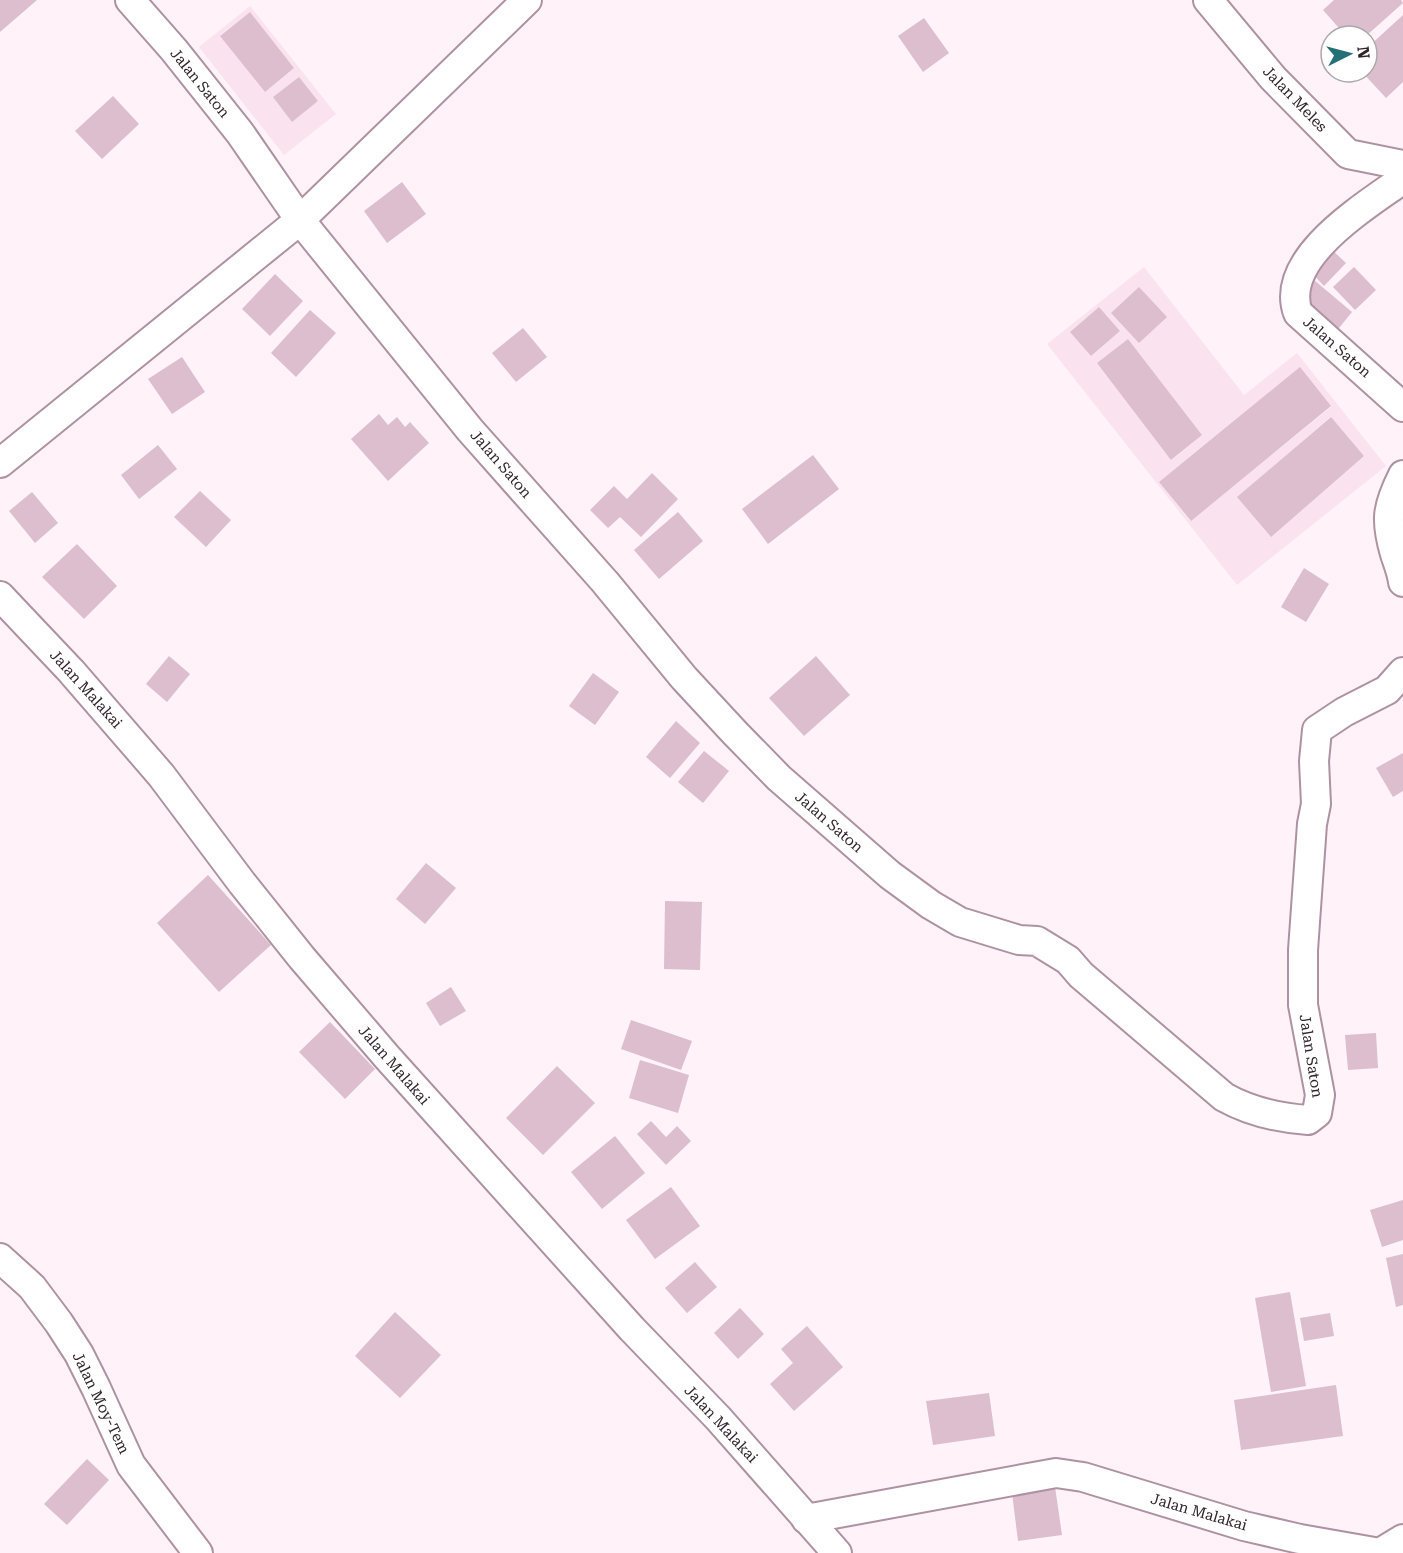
<svg xmlns="http://www.w3.org/2000/svg" width="1403" height="1553" font-family="'Roboto Serif',serif">
<style>
.built{fill:#fae2ef;fill-rule:evenodd}
.building{fill:#dcbece}
.lines{fill:none;stroke-linecap:round;stroke-linejoin:round}
.minor-casing{stroke:#af92a2;stroke-width:32}
.minor{stroke:#fff;stroke-width:28}
.labels{text-anchor:middle;stroke-width:4.5;stroke-linejoin:round;paint-order:stroke}
.street-label{font-size:15px;fill:#30252b;stroke:#fff}
</style>
<rect width="100%" height="100%" fill="#fff2f9"/>
<g class="built">
<path d="M250,6L336,114L284,155L199,47ZM250,12L294,68L265,92L220,35ZM299,77L318,101L293,121L273,97Z"/>
<path d="M1144,267L1244,395L1297,353L1386,466L1237,585L1047,344ZM1099,307L1120,331L1091,356L1070,332ZM1128,339L1202,435L1172,460L1097,363ZM1300,368L1331,407L1190,521L1159,482ZM1330,417L1364,456L1270,536L1238,497Z"/>
</g>
<g class="building">
<polygon points="0,0 37,0 0,32"/>
<polygon points="1334,0 1401,0 1403,3 1366,36 1346,36 1323,10"/>
<polygon points="250,12 294,68 265,92 220,36"/>
<polygon points="1403,15 1403,82 1386,98 1362,72 1367,72 1367,48"/>
<polygon points="924,18 949,53 923,72 898,36"/>
<polygon points="299,77 318,101 292,122 273,97"/>
<polygon points="113,96 139,124 102,159 75,131"/>
<polygon points="402,182 426,214 387,243 364,211"/>
<polygon points="1331,249 1346,263 1324,286 1310,271"/>
<polygon points="1354,267 1376,290 1355,310 1333,287"/>
<polygon points="275,274 303,301 270,336 242,309"/>
<polygon points="1314,280 1352,312 1335,333 1297,301"/>
<polygon points="1139,287 1167,317 1139,343 1111,313"/>
<polygon points="1099,307 1120,331 1091,356 1070,332"/>
<polygon points="310,310 336,333 296,377 271,353"/>
<polygon points="523,328 547,357 516,382 492,353"/>
<polygon points="1128,339 1202,435 1171,460 1097,363"/>
<polygon points="182,357 205,392 172,414 148,379"/>
<polygon points="1300,367 1331,406 1191,521 1159,482"/>
<polygon points="379,414 388,425 397,417 405,427 410,422 429,443 388,481 351,439"/>
<polygon points="1331,417 1364,456 1271,537 1237,497"/>
<polygon points="158,445 177,469 139,499 121,475"/>
<polygon points="813,455 839,489 768,544 742,509"/>
<polygon points="652,473 678,499 641,537 620,517 608,528 590,510 614,486 627,499"/>
<polygon points="200,491 231,520 206,547 174,517"/>
<polygon points="32,492 58,523 35,543 9,511"/>
<polygon points="678,512 703,541 659,579 634,550"/>
<polygon points="77,544 117,586 84,619 42,577"/>
<polygon points="1304,568 1329,584 1306,622 1281,607"/>
<polygon points="169,656 190,674 167,702 146,684"/>
<polygon points="816,656 850,695 804,736 769,698"/>
<polygon points="593,673 619,692 595,725 569,706"/>
<polygon points="676,721 700,743 670,778 646,757"/>
<polygon points="704,751 729,771 703,803 678,782"/>
<polygon points="1403,753 1403,791 1393,797 1376,768"/>
<polygon points="426,863 456,888 425,924 396,899"/>
<polygon points="208,875 271,945 219,992 157,923"/>
<polygon points="665,901 702,902 700,970 664,969"/>
<polygon points="451,987 466,1011 440,1026 426,1003"/>
<polygon points="631,1020 692,1041 681,1070 621,1049"/>
<polygon points="330,1022 375,1069 345,1099 299,1052"/>
<polygon points="1376,1033 1378,1068 1348,1070 1345,1035"/>
<polygon points="640,1060 689,1075 678,1113 629,1098"/>
<polygon points="557,1066 595,1103 543,1155 506,1118"/>
<polygon points="651,1121 666,1137 677,1126 691,1141 666,1165 637,1134"/>
<polygon points="615,1136 645,1173 602,1209 571,1172"/>
<polygon points="671,1187 700,1226 655,1259 626,1220"/>
<polygon points="1403,1200 1403,1240 1382,1247 1370,1210"/>
<polygon points="1403,1254 1403,1305 1396,1307 1386,1258"/>
<polygon points="695,1262 717,1287 687,1313 665,1288"/>
<polygon points="1290,1292 1306,1386 1271,1392 1255,1298"/>
<polygon points="740,1308 764,1334 738,1359 714,1333"/>
<polygon points="395,1312 441,1355 400,1398 355,1356"/>
<polygon points="1330,1313 1334,1336 1304,1341 1300,1318"/>
<polygon points="807,1326 843,1367 794,1411 770,1384 793,1363 781,1349"/>
<polygon points="1336,1385 1343,1436 1241,1450 1234,1400"/>
<polygon points="989,1393 995,1436 933,1445 926,1401"/>
<polygon points="87,1459 109,1480 67,1525 44,1504"/>
<polygon points="1054,1480 1062,1535 1018,1541 1011,1485"/>
</g>
<g class="lines">
<defs>
<g id="minor">
<path d="M130,0L174,50L240,133L300,220L470,430L605,582L684,678L735,733L779,778L890,875L931,905L960,922L1019,940L1037,941L1068,960L1081,975L1224,1097C1251,1112 1278,1118 1308,1120L1317,1113L1320,1095L1303,1005V950L1312,824L1316,804L1314,761L1317,730L1344,712L1387,690L1403,672"/>
<polyline points="1208,0 1273,78 1348,154 1403,165"/>
<path d="M1403,179C1366,206 1278,258 1298,313L1403,407"/>
<polyline points="0,463 300,220 527,0"/>
<path d="M1403,475C1387,507 1385,520 1395,554C1398,563 1402,573 1403,582"/>
<polyline points="0,596 71,671 161,775 242,883 302,958 387,1057 632,1329 718,1418 837,1553"/>
<polyline points="0,1258 32,1287 59,1323 79,1354 96,1388 131,1465 198,1553"/>
<polyline points="806,1519 1056,1473 1083,1477 1244,1526 1300,1539 1380,1553"/>
<polyline points="1380,1553 1403,1539"/>
</g>
</defs>
<use href="#minor" class="minor-casing"/>
<use href="#minor" class="minor"/>
</g>
<g class="labels">
<g class="street-label">
<text transform="translate(200 83) rotate(51)" y="5">Jalan Saton</text>
<text transform="translate(1295 99) rotate(46)" y="5">Jalan Meles</text>
<text transform="translate(1337 347) rotate(41)" y="5">Jalan Saton</text>
<text transform="translate(501 464) rotate(49)" y="5">Jalan Saton</text>
<text transform="translate(86 689) rotate(48)" y="5">Jalan Malakai</text>
<text transform="translate(829 822) rotate(41)" y="5">Jalan Saton</text>
<text transform="translate(1311 1056) rotate(81)" y="5">Jalan Saton</text>
<text transform="translate(394 1065) rotate(49)" y="5">Jalan Malakai</text>
<text transform="translate(101 1403) rotate(64)" y="5">Jalan Moy-Tem</text>
<text transform="translate(721 1424) rotate(47)" y="5">Jalan Malakai</text>
<text transform="translate(1199 1512) rotate(16)" y="5">Jalan Malakai</text>
</g>
</g>
<g transform="translate(1349 54) rotate(84)"><circle r="28" fill="#ffffff" stroke="#aca8aa" stroke-width="1.5"/>
<path d="M0-4.5L10 22L0 15L-10 22Z" fill="#256f77"/>
<text y="-9" font-size="16" font-weight="bold" text-anchor="middle" fill="#30252b">N</text>
</g>
</svg>
